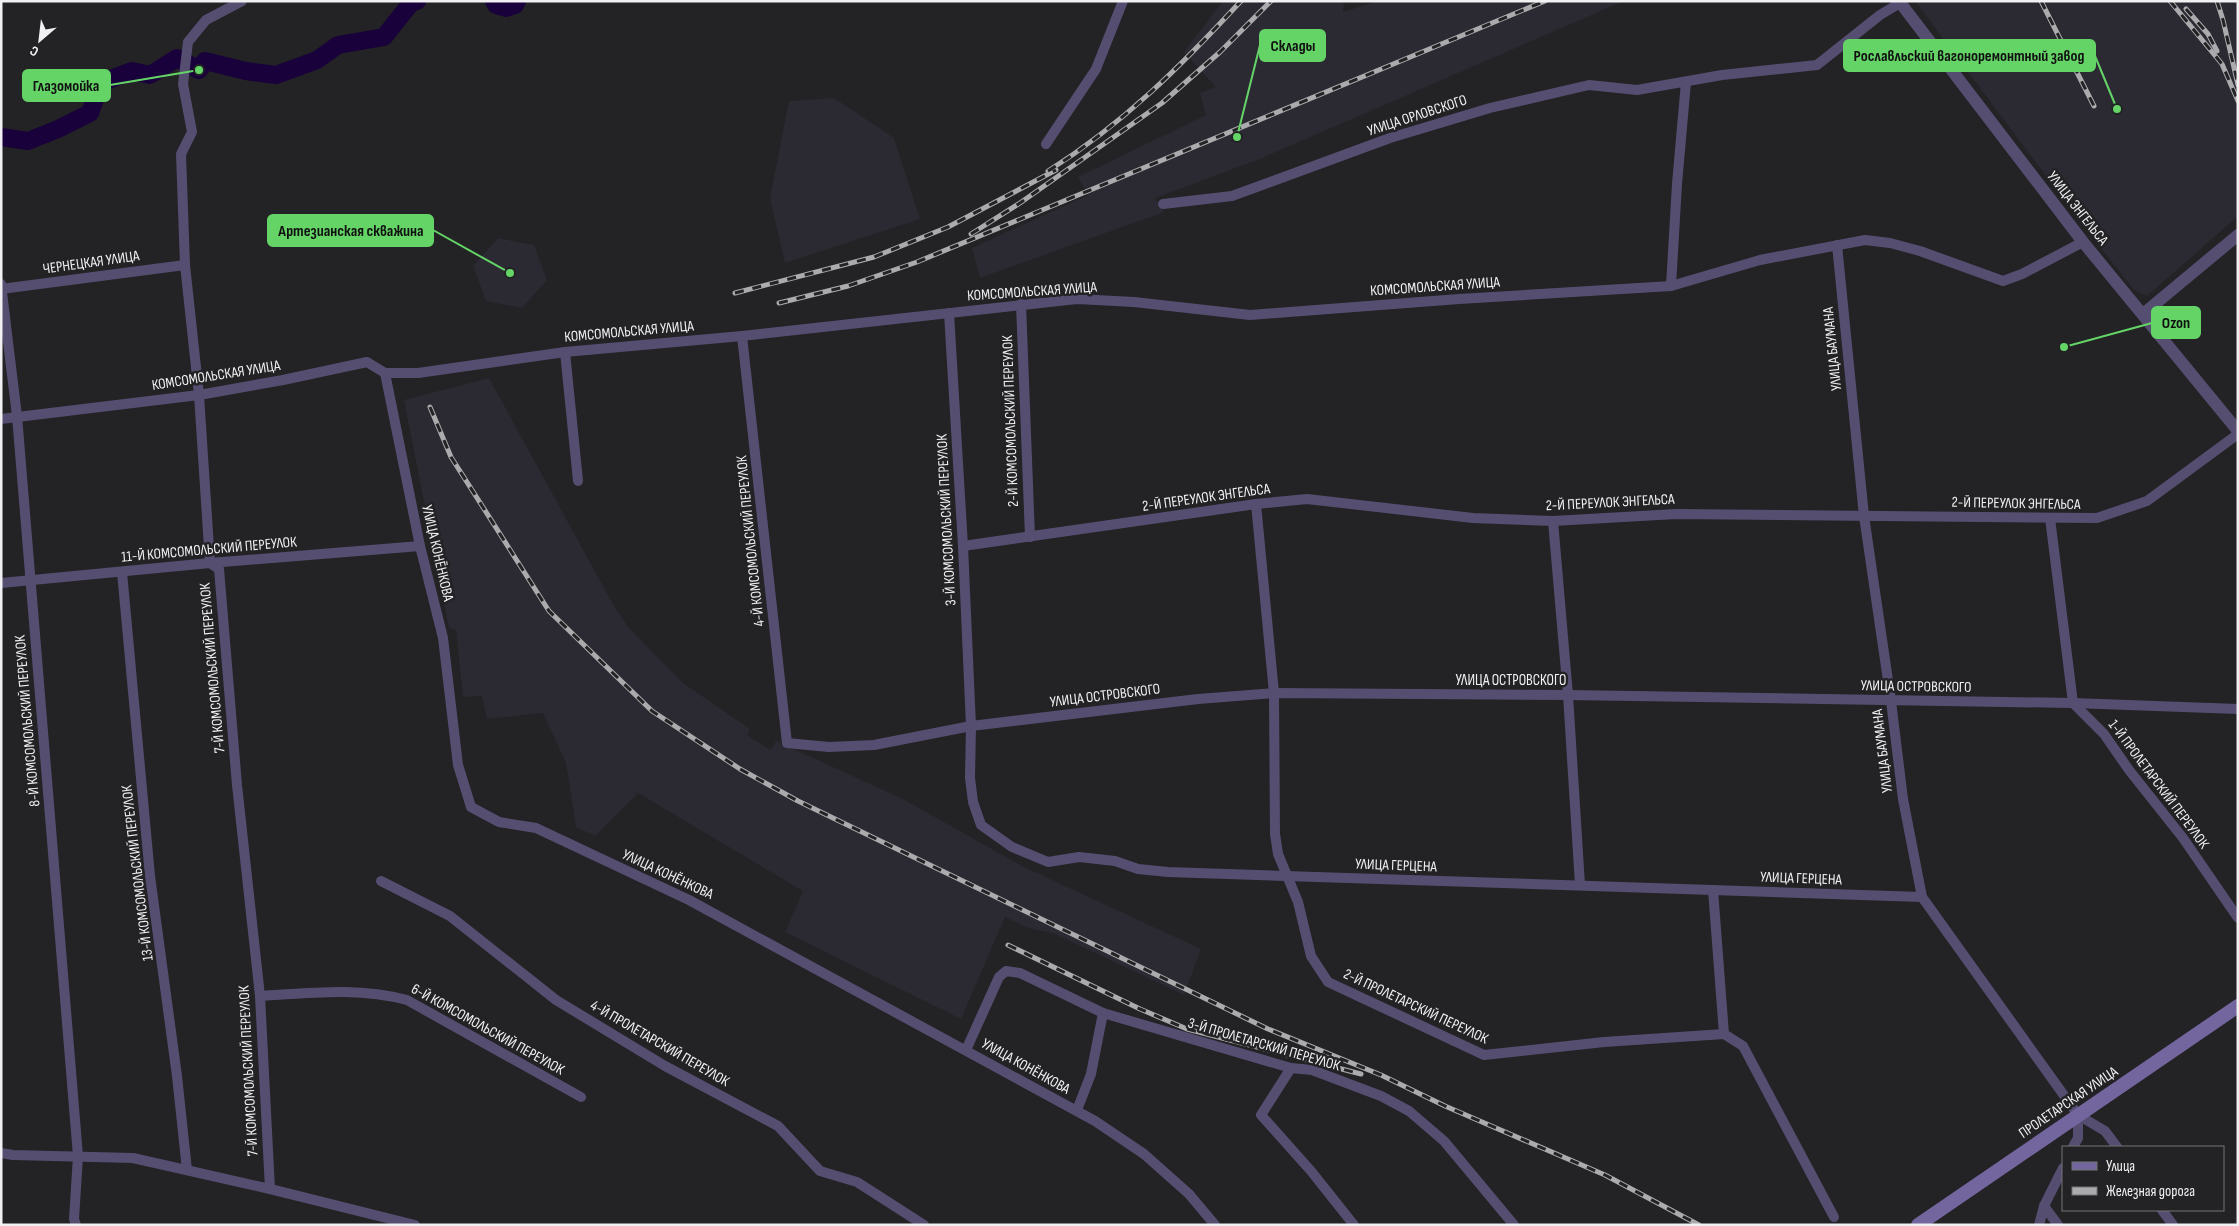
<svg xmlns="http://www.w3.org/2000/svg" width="2239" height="1226" font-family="'Sofia Sans Condensed',sans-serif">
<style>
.built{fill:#2b2a33}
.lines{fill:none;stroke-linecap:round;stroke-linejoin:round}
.river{stroke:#19013b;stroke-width:18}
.minor{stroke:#564e71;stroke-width:10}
.tertiary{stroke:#564e71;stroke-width:12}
.secondary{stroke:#73669e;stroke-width:14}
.rail-casing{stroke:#abaaac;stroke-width:5}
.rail{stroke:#232225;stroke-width:3;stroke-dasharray:9;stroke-linecap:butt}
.labels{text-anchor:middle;stroke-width:5;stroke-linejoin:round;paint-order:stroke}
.street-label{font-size:15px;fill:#f1f0f2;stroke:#232225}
.leader{fill:none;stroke:#65d467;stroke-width:2}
.callout-dot{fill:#65d467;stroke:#232225;stroke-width:2}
.callout{fill:#65d467;stroke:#65d467;stroke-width:2}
.callout-label{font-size:16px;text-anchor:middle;font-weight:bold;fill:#111}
</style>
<rect width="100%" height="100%" fill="#232225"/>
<g class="built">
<polygon points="1223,1 1344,1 1343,12 1378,1 1624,1 1262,158 1155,198 1164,212 980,278 972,248 1088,195 1078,177 1206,115 1200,93 1216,87 1184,52"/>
<polygon points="1915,1 2238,1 2238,216 2147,296 2134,290 2085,228"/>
<polygon points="834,98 894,138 920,219 785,263 770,198 789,101"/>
<polygon points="498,238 534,245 547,280 522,308 486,301 473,266"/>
<polygon points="489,378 615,608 628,627 683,683 750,729 747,735 771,750 776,741 903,799 1024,867 1201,949 1184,995 1053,933 1028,928 1005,917 961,1019 785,932 803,891 638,793 595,836 576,827 566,763 543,713 487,719 482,696 463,697 456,630 449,628 404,400"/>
</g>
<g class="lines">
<g class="river">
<polyline points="494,1 496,5 506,8 515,5 517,1"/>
<polyline points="1,137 28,141 58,129 90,113 96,96 103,82 132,71 150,75 177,58 199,70 205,61 246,71 276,75 317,60 338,45 384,37 411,3 417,1"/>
</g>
<g class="minor">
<polyline points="242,1 206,20 188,42 183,84 192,132 181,154 185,265 199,395 210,563 219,569 237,785 260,996 270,1189"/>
<polyline points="1046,144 1096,69 1123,1"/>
<polyline points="1163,204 1232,196 1390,138 1490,108 1589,85 1637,90 1722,75 1817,65 1880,15 1900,3"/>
<polyline points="1837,245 1864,516 1891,701 1903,799 1922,897 2078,1115 2105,1131 2117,1147"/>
<polyline points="1,284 17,416 78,1156 74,1219 76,1225"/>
<polyline points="1671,286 1677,184 1686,82"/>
<polyline points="1,289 185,265"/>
<polyline points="1021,304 1030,537"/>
<polyline points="949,313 963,546 971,726 970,778 973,802 981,825 1012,847 1048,862 1079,857 1115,861 1138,869 1168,872 1922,897"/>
<polyline points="742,336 787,743 829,747 874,745 971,726 1198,699 1274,693 1568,695 2073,703 2238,709"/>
<polyline points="565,352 578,481"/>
<polyline points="385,373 420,546 443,638 458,765 471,807 499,822 536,828 689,900 1095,1121 1144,1154 1189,1194 1215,1225"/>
<polyline points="1,419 199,395 283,380 367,362 385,373 418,373 565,352 742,336 1077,299 1134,302 1250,315 1459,299 1671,286 1760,260 1865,240 1890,243 1920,251 2003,281 2022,274 2083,242"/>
<polyline points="1256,504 1274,693 1275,834 1278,854 1298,902 1311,956 1328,982 1484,1055 1604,1042 1724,1034"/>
<polyline points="2050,518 2073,703 2104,734 2129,770 2183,838 2238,918"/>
<polyline points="1553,521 1568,695 1580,885"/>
<polyline points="963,546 1256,504 1307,499 1473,518 1553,521 1676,514 2097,518 2147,501 2238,434"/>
<polyline points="122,572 150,876 177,1076 187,1170"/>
<polyline points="1,583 210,563 420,546"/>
<polyline points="381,881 450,916 556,1000 665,1066 778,1126 820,1171 857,1182 924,1225"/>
<polyline points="1713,890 1724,1034 1743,1046 1834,1217"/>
<path d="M260,996C311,993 357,987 407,1000L581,1097"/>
<polyline points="1103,1013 1291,1068 1312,1070 1381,1096 1409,1111 1444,1141 1514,1225"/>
<polyline points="966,1050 999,977 1006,971 1020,973 1103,1013 1091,1074 1077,1110"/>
<polyline points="1291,1068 1261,1115 1311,1171 1354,1225"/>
<polyline points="2073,1147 2078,1138 2078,1115"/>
<polyline points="1,1153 13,1155 133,1158 270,1189 415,1225"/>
<polyline points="2044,1206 2058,1225"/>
<polyline points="2162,1210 2173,1225"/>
<polyline points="2039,1225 2044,1206 2063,1168"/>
</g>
<g class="tertiary">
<polyline points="1899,1 2083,242 2238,431"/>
<polyline points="2143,314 2238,235"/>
</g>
<polyline class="secondary" points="1918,1225 2238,1006"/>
<defs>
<g id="rail">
<polyline points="2041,1 2094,106"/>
<polyline points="2170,1 2222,64 2238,101"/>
<polyline points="2217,1 2223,20 2238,85"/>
<polyline points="2186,9 2208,34 2217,51"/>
<path d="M1048,171C1123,124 1181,66 1241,1"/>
<polyline points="971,234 1020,203 1162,103 1220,52 1271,1"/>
<polyline points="735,293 874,257 948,227 1056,170"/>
<polyline points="779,303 848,286 917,262 1545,1"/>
<polyline points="430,407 451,457 549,611 652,711 740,769 798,801 1268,1029 1381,1075 1445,1106 1605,1175 1699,1225"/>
<polyline points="1008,945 1140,1009 1187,1029 1361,1074"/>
</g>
</defs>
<use href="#rail" class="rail-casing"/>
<use href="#rail" class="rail"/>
</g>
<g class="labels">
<g class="street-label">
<text transform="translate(1417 115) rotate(-18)" y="5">УЛИЦА ОРЛОВСКОГО</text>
<text transform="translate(2078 208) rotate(52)" y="5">УЛИЦА ЭНГЕЛЬСА</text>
<text transform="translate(91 262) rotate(-8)" y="5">ЧЕРНЕЦКАЯ УЛИЦА</text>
<text transform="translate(1435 286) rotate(-4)" y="5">КОМСОМОЛЬСКАЯ УЛИЦА</text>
<text transform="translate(1032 291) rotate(-4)" y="5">КОМСОМОЛЬСКАЯ УЛИЦА</text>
<text transform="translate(629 331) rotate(-5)" y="5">КОМСОМОЛЬСКАЯ УЛИЦА</text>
<text transform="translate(1832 349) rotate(-96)" y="5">УЛИЦА БАУМАНА</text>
<text transform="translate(216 375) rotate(-9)" y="5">КОМСОМОЛЬСКАЯ УЛИЦА</text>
<text transform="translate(1010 421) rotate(-92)" y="5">2-Й КОМСОМОЛЬСКИЙ ПЕРЕУЛОК</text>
<text transform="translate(1206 497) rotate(-8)" y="5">2-Й ПЕРЕУЛОК ЭНГЕЛЬСА</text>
<text transform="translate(1610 502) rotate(-3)" y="5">2-Й ПЕРЕУЛОК ЭНГЕЛЬСА</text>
<text transform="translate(2016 503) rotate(1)" y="5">2-Й ПЕРЕУЛОК ЭНГЕЛЬСА</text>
<text transform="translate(946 520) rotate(-93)" y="5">3-Й КОМСОМОЛЬСКИЙ ПЕРЕУЛОК</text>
<text transform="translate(750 541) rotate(-96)" y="5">4-Й КОМСОМОЛЬСКИЙ ПЕРЕУЛОК</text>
<text transform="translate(209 549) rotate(-5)" y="5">11-Й КОМСОМОЛЬСКИЙ ПЕРЕУЛОК</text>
<text transform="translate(438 553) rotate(77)" y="5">УЛИЦА КОНЁНКОВА</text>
<text transform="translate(212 668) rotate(-95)" y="5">7-Й КОМСОМОЛЬСКИЙ ПЕРЕУЛОК</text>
<text x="1511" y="685">УЛИЦА ОСТРОВСКОГО</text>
<text transform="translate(1916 686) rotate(1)" y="5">УЛИЦА ОСТРОВСКОГО</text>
<text transform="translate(1105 695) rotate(-7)" y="5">УЛИЦА ОСТРОВСКОГО</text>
<text transform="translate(27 721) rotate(-95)" y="5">8-Й КОМСОМОЛЬСКИЙ ПЕРЕУЛОК</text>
<text transform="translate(1882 751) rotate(-97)" y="5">УЛИЦА БАУМАНА</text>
<text transform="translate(2159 784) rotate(53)" y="5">1-Й ПРОЛЕТАРСКИЙ ПЕРЕУЛОК</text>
<text transform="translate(1396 865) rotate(2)" y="5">УЛИЦА ГЕРЦЕНА</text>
<text transform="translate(137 873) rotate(-97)" y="5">13-Й КОМСОМОЛЬСКИЙ ПЕРЕУЛОК</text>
<text transform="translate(668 874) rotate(25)" y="5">УЛИЦА КОНЁНКОВА</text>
<text transform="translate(1801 878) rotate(2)" y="5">УЛИЦА ГЕРЦЕНА</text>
<text transform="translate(1416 1006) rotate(25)" y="5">2-Й ПРОЛЕТАРСКИЙ ПЕРЕУЛОК</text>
<text transform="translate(488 1029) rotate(29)" y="5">6-Й КОМСОМОЛЬСКИЙ ПЕРЕУЛОК</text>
<text transform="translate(660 1043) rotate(30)" y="5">4-Й ПРОЛЕТАРСКИЙ ПЕРЕУЛОК</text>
<text transform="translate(1264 1044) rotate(16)" y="5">3-Й ПРОЛЕТАРСКИЙ ПЕРЕУЛОК</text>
<text transform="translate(1026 1066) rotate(29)" y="5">УЛИЦА КОНЁНКОВА</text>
<text transform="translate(248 1071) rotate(-93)" y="5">7-Й КОМСОМОЛЬСКИЙ ПЕРЕУЛОК</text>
<text transform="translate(2068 1102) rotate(-34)" y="5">ПРОЛЕТАРСКАЯ УЛИЦА</text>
</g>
</g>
<path class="leader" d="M1237 137L1260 45M2117 109L2095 56M199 70L110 85M510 273L433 230M2064 347L2152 323"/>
<g class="callout-dot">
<circle cx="1237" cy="137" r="5"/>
<circle cx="2117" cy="109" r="5"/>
<circle cx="199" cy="70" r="5"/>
<circle cx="510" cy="273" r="5"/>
<circle cx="2064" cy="347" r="5"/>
</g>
<g class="callout">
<rect x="1260" y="30" width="65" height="31" rx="5"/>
<rect x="1844" y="40" width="251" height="31" rx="5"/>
<rect x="23" y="70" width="87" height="31" rx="5"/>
<rect x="268" y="215" width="165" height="31" rx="5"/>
<rect x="2152" y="307" width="48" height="31" rx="5"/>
</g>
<g class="callout-label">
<text x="1293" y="51">Склады</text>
<text x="1969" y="61">Рославльский вагоноремонтный завод</text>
<text x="66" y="91">Глазомойка</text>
<text x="351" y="236">Артезианская скважина</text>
<text x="2176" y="328">Ozon</text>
</g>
<rect width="2239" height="1226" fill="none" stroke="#f1f0f2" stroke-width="5"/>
<rect x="2062" y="1146" width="162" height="65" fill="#232225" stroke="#757477"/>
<rect x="2072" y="1162" width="25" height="8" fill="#73669e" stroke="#757477"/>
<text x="2106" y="1171" font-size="15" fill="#f1f0f2">Улица</text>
<rect x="2072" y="1187" width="25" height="8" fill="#abaaac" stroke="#757477"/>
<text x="2106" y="1196" font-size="15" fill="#f1f0f2">Железная дорога</text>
<g transform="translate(40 40) rotate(208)" stroke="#232225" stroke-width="4" paint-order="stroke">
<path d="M0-4L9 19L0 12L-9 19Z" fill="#f1f0f2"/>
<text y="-8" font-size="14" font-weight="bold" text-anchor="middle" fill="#f1f0f2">С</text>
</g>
</svg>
